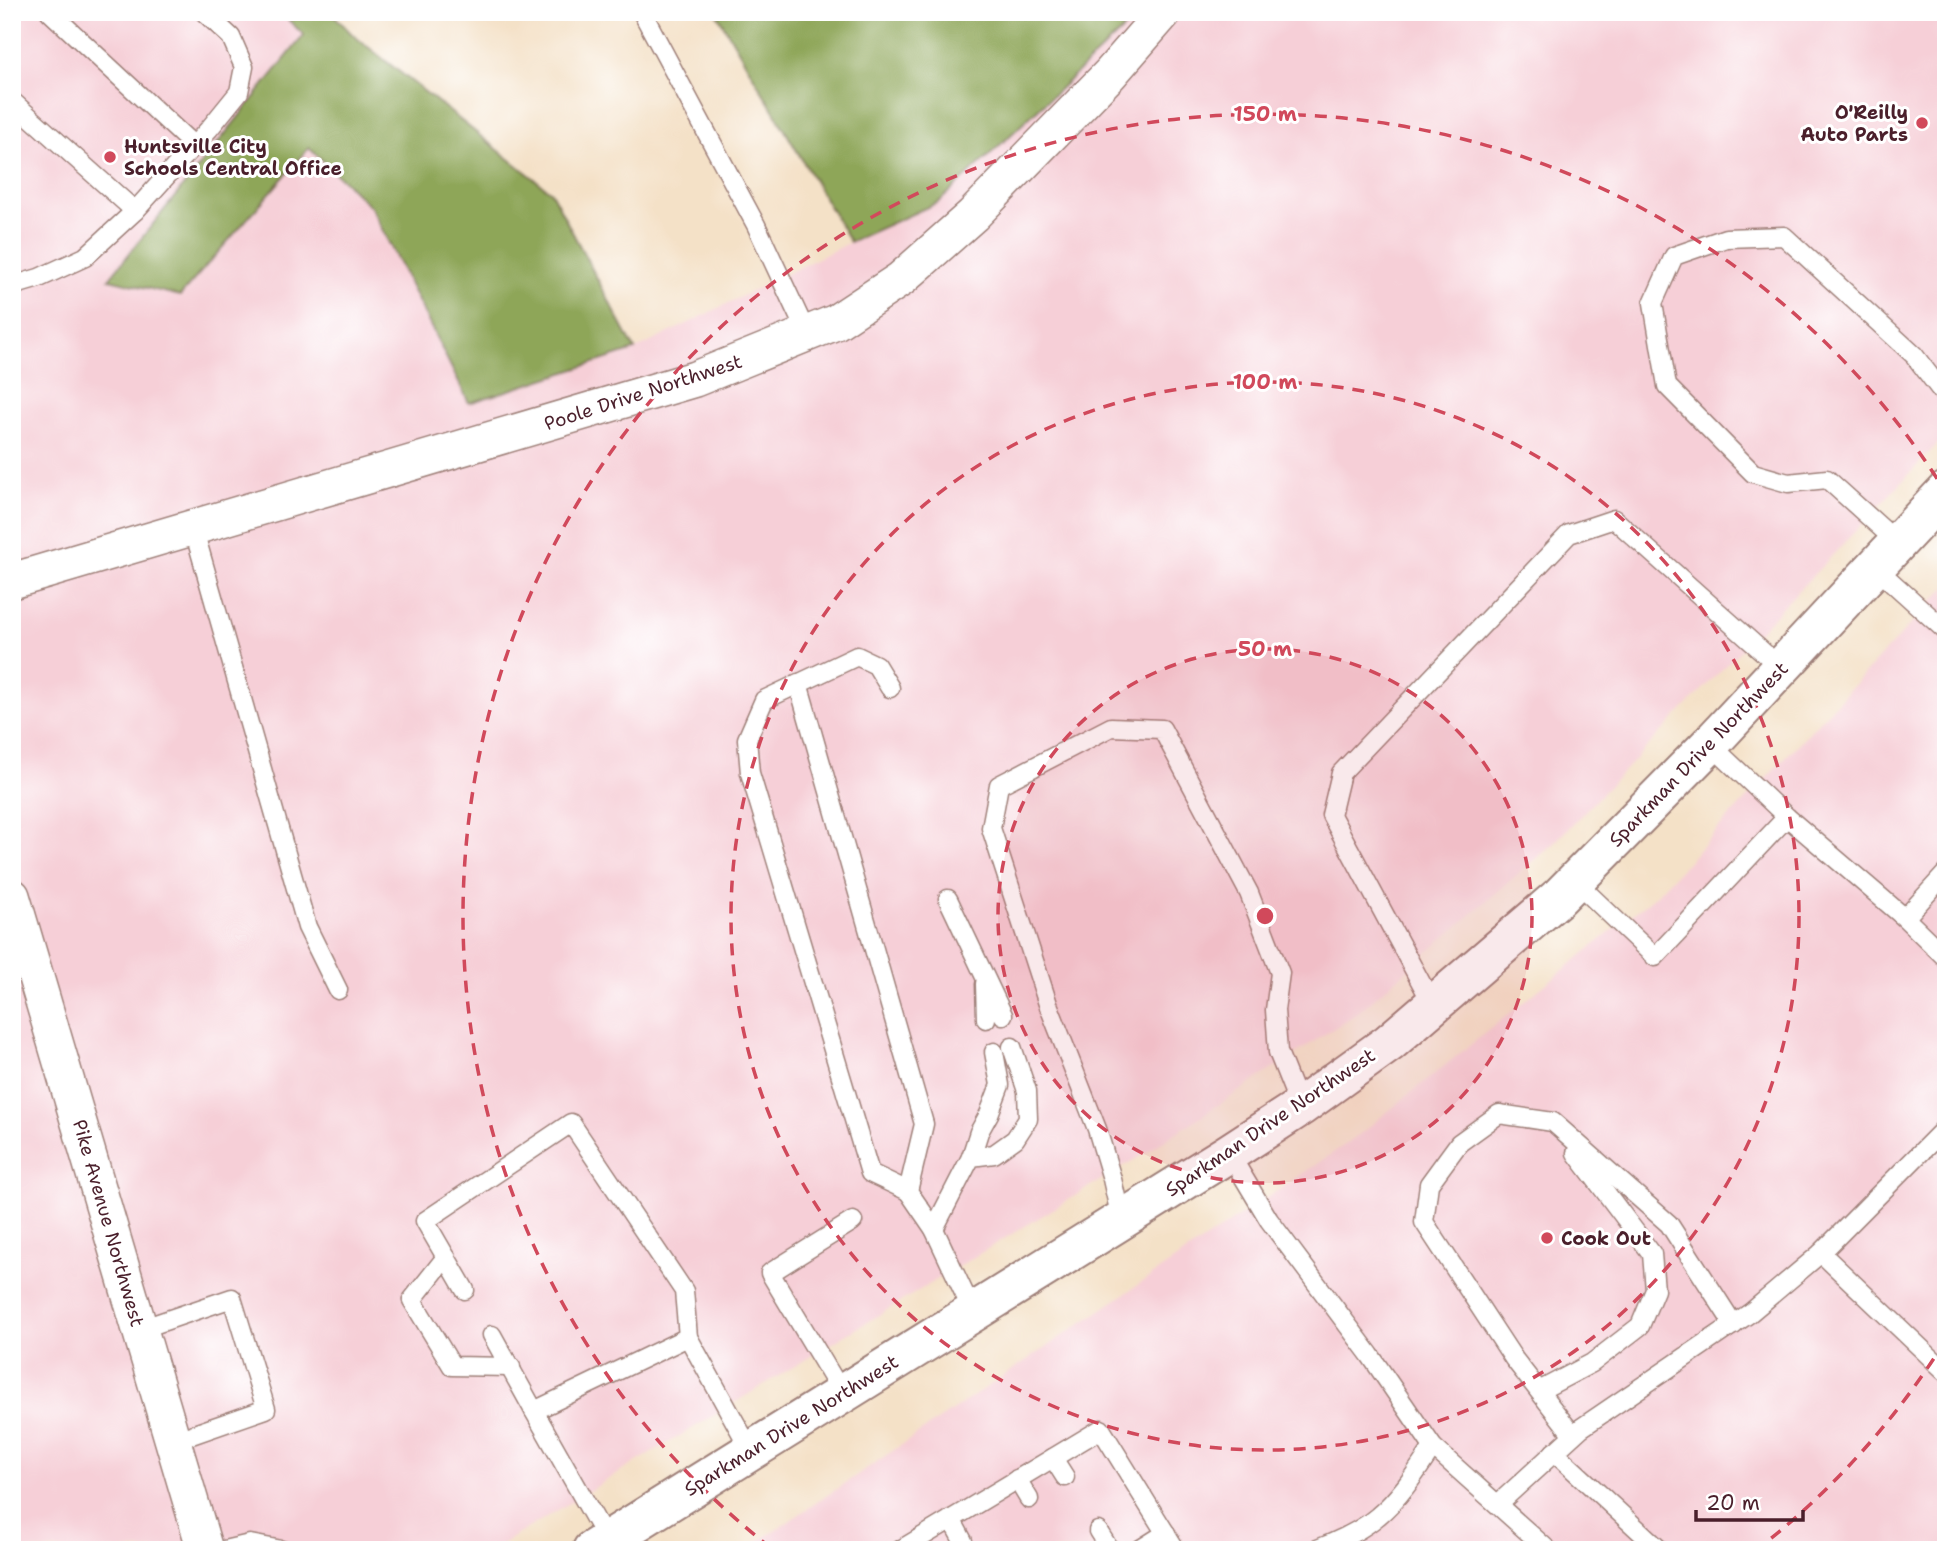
<svg xmlns="http://www.w3.org/2000/svg" width="1958" height="1562" font-family="'Shantell Sans',sans-serif">
<style>
.built{fill:#f6cfd7}
.forest{fill:#8ea659;stroke:#6c6242;stroke-width:2}
.lines{fill:none;stroke-linecap:round;stroke-linejoin:round}
.lane-casing{stroke:#9f8079;stroke-width:21}
.street-casing{stroke:#9f8079;stroke-width:38}
.secondary-casing{stroke:#9f8079;stroke-width:42}
.lane{stroke:#fff;stroke-width:18}
.street{stroke:#fff;stroke-width:35}
.secondary{stroke:#fff;stroke-width:38}
.ring{fill:none;stroke:#d1495b;stroke-width:3.5;stroke-dasharray:12 9}
.poi-dot{fill:#d1495b;stroke:#fff;stroke-width:2.5}
.labels{text-anchor:middle;stroke-width:6;stroke-linejoin:round;paint-order:stroke}
.poi-label{font-size:19px;font-weight:bold;fill:#4a1f2b;stroke:#fff;text-anchor:start}
.street-label{font-size:19px;fill:#4a1f2b;stroke:#fff}
.centre{fill:#d1495b;stroke:#fff;stroke-width:3.5}
.ring-label{font-size:21px;text-anchor:middle;font-weight:bold;fill:#d1495b;stroke:#fff;stroke-width:6;stroke-linejoin:round;paint-order:stroke}
</style>
<rect width="100%" height="100%" fill="#fff"/>
<filter id="ink" filterUnits="userSpaceOnUse"><feTurbulence type="fractalNoise" baseFrequency=".0143" numOctaves="2"/><feDisplacementMap in="SourceGraphic" scale="14" xChannelSelector="R" yChannelSelector="G"/><feConvolveMatrix kernelMatrix="1 2 1 2 8 2 1 2 1" color-interpolation-filters="sRGB"/></filter>
<filter id="wash" filterUnits="userSpaceOnUse"><feTurbulence type="fractalNoise" baseFrequency=".00686" numOctaves="4" result="noise"/><feDisplacementMap in="SourceGraphic" scale="28" xChannelSelector="R" yChannelSelector="G"/><feGaussianBlur stdDeviation="1.57" result="paint"/><feColorMatrix in="noise" values="0 0 0 0 0 0 0 0 0 0 0 0 0 0 0 0 0 1.4 0 .05"/><feComposite in="paint" operator="in"/></filter>
<g filter="url(#wash)">
<rect width="100%" height="100%" fill="#f4e1c7"/>
<g class="built">
<polygon points="12,12 280,12 304,34 110,279 180,296 309,148 371,207 469,403 635,350 850,242 939,202 1142,12 1946,12 1946,435 1829,559 1555,842 1357,1013 1147,1152 492,1550 12,1550"/>
<polygon points="1946,587 1946,1550 743,1550 773,1532 1355,1138 1654,897"/>
</g>
<g class="forest">
<polygon points="280,12 331,12 353,35 551,192 635,350 469,403 371,207 309,148 180,296 109,279 304,35"/>
<polygon points="716,12 1142,12 939,202 850,242"/>
</g>
</g>
<g filter="url(#ink)">
<g class="lines">
<defs>
<g id="lane">
<polyline points="50,12 194,146"/>
<polyline points="642,12 756,225 807,334"/>
<polyline points="12,101 135,211"/>
<polyline points="12,286 39,278 85,257 135,211 209,129 239,92 244,67 231,37 204,12"/>
<polyline points="193,527 307,927 338,990"/>
<polyline points="1898,543 1827,479 1788,483 1753,473 1667,386 1653,303 1674,256 1726,238 1784,236 1914,355 1946,397"/>
<polyline points="1875,567 1946,631"/>
<polyline points="798,683 924,1124 908,1191 934,1229 973,1312"/>
<polyline points="890,688 876,665 857,656 764,700 747,739 750,773 870,1173 908,1191"/>
<polyline points="1710,744 1787,817 1905,918 1946,873"/>
<polyline points="1575,881 1655,957 1787,817"/>
<polyline points="948,899 1003,1015"/>
<polyline points="1905,918 1946,958"/>
<polyline points="985,984 986,1019"/>
<polyline points="1433,1005 1331,815 1341,773 1569,534 1614,519 1781,668"/>
<polyline points="1229,1153 1269,1220 1370,1355 1433,1447 1548,1550"/>
<polyline points="971,1157 979,1132 989,1114 1000,1085 994,1052"/>
<polyline points="1121,1219 1112,1179 1097,1129 1048,1004 991,828 999,785 1111,727 1162,729 1249,893 1280,973 1275,1010 1278,1052 1300,1107"/>
<polyline points="934,1229 971,1157 994,1154 1015,1139 1028,1119 1027,1091 1012,1047"/>
<polyline points="1821,1253 1946,1127"/>
<polyline points="446,1257 412,1300 452,1366 511,1367"/>
<polyline points="465,1290 425,1221 571,1123 684,1291 688,1337 751,1451"/>
<polyline points="141,1329 232,1298 266,1409 174,1441"/>
<polyline points="492,1335 534,1411"/>
<polyline points="1539,1391 1592,1363 1640,1326 1655,1290 1652,1254 1576,1153"/>
<polyline points="842,1393 770,1273 853,1221"/>
<polyline points="1573,1435 1514,1359 1424,1222 1429,1184 1459,1143 1499,1114 1553,1122 1669,1224 1734,1325"/>
<polyline points="1554,1452 1660,1550"/>
<polyline points="1053,1458 1065,1477"/>
<polyline points="1017,1479 1029,1499"/>
<polyline points="1498,1504 1581,1428 1750,1313 1821,1253 1946,1372"/>
<polyline points="951,1519 963,1541"/>
<polyline points="1098,1531 1110,1550"/>
<polyline points="607,1540 534,1411 688,1337"/>
<polyline points="224,1550 250,1544 282,1550"/>
<polyline points="900,1550 1101,1429 1176,1550"/>
<polyline points="1139,1550 1166,1533"/>
<path d="M1315,1550C1336,1542 1361,1531 1378,1516C1400,1498 1417,1471 1433,1447"/>
</g>
<g id="street">
<polyline points="12,581 695,379 836,322 901,279 973,215 1110,74 1164,12"/>
<polyline points="12,896 205,1550"/>
</g>
<polyline id="secondary" points="592,1550 1229,1153 1300,1107 1389,1043 1559,897 1710,744 1946,491"/>
</defs>
<use href="#lane" class="lane-casing"/>
<use href="#street" class="street-casing"/>
<use href="#secondary" class="secondary-casing"/>
<use href="#lane" class="lane"/>
<use href="#street" class="street"/>
<use href="#secondary" class="secondary"/>
</g>
</g>
<circle cx="1265" cy="916" r="267" fill="#d1495b" fill-opacity=".12"/>
<g class="ring">
<circle cx="1265" cy="916" r="267"/>
<circle cx="1265" cy="916" r="534"/>
<path d="M1945 1341A802 802 0 0 1 1759 1548M771 1548A802 802 0 1 1 1945 491"/>
</g>
<g class="poi-dot">
<circle cx="1922" cy="123" r="7"/>
<circle cx="110" cy="157" r="7"/>
<circle cx="1547" cy="1238" r="7"/>
</g>
<g class="labels">
<g class="poi-label">
<text x="1908" y="119" text-anchor="end">O'Reilly<tspan x="1908" dy="22">Auto Parts</tspan></text>
<text x="124" y="153">Huntsville City<tspan x="124" dy="22">Schools Central Office</tspan></text>
<text x="1561" y="1245">Cook Out</text>
</g>
<g class="street-label">
<text transform="translate(643 392) rotate(-18)" y="7">Poole Drive Northwest</text>
<text transform="translate(1698 754) rotate(-46)" y="7">Sparkman Drive Northwest</text>
<text transform="translate(1270 1122) rotate(-34)" y="7">Sparkman Drive Northwest</text>
<text transform="translate(109 1223) rotate(74)" y="7">Pike Avenue Northwest</text>
<text transform="translate(791 1425) rotate(-32)" y="7">Sparkman Drive Northwest</text>
</g>
</g>
<circle cx="1265" cy="916" r="10" class="centre"/>
<g class="ring-label">
<text x="1265" y="121">150 m</text>
<text x="1265" y="389">100 m</text>
<text x="1265" y="656">50 m</text>
</g>
<rect width="1958" height="1562" fill="none" stroke="#fff" stroke-width="42"/>
<path d="M1696 1510v10h107v-10" fill="none" stroke="#4a1f2b" stroke-width="3.5"/>
<text x="1706" y="1510" font-size="21" fill="#4a1f2b" stroke="#ffffff" stroke-width="5" paint-order="stroke">20 m</text>
</svg>
